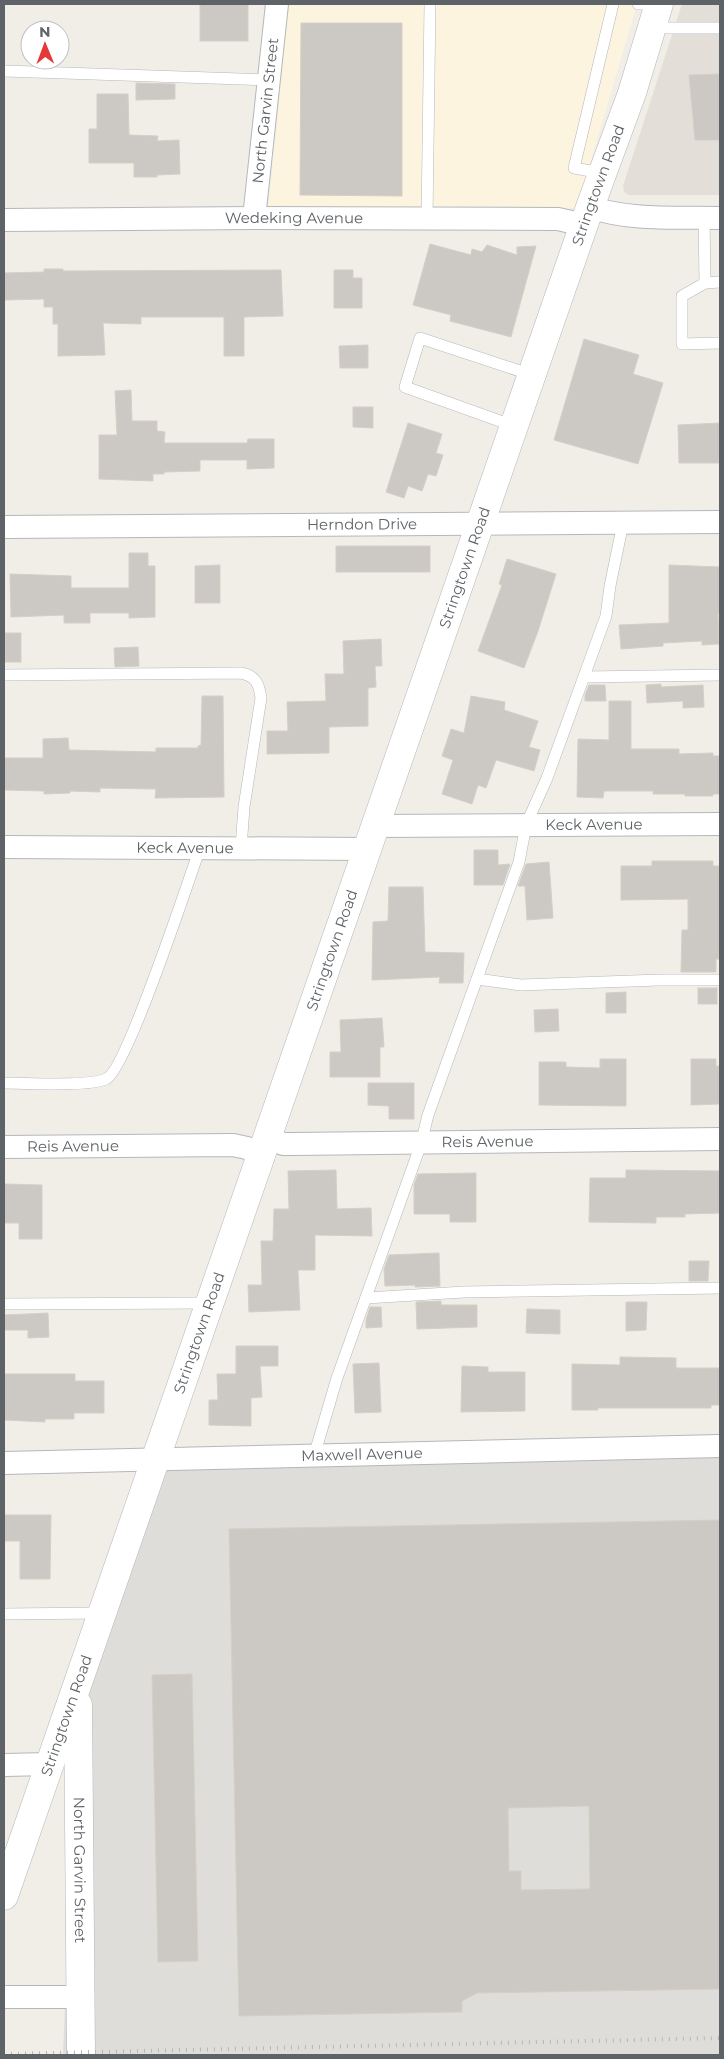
<svg xmlns="http://www.w3.org/2000/svg" width="724" height="2059" font-family="Montserrat,sans-serif">
<style>
.commercial{fill:#fdf4df}
.industrial{fill:#dfddd9}
.education{fill:#e3dfd8}
.building{fill:#ccc9c4;stroke:#d5cfc5;fill-rule:evenodd}
.lines{fill:none;stroke-linecap:round;stroke-linejoin:round}
.service-casing{stroke:#b4b8bb;stroke-width:12}
.minor-casing{stroke:#b4b8bb;stroke-width:24}
.secondary-casing{stroke:#b3b7bb;stroke-width:29}
.service{stroke:#fff;stroke-width:11}
.minor{stroke:#fff;stroke-width:22}
.secondary{stroke:#fff;stroke-width:28}
.rail{stroke:#b5b6b7;stroke-width:4;stroke-dasharray:1 6;stroke-linecap:butt}
.labels{text-anchor:middle;stroke-width:4.5;stroke-linejoin:round;paint-order:stroke}
.street-label{font-size:15px;fill:#5e6367;stroke:#fff}
</style>
<rect width="100%" height="100%" fill="#f0eee7"/>
<polygon class="commercial" points="289,4 637,4 577,208 268,211"/>
<polygon class="industrial" points="720,1448 720,2055 63,2055 78,1686 156,1459"/>
<polygon class="education" points="682,4 720,4 720,195 629,195 624,192 623,186"/>
<g class="building">
<rect x="200" y="4" width="48" height="37"/>
<polygon points="301,23 402,23 402,196 300,195"/>
<polygon points="720,74 720,140 695,140 689,75"/>
<polygon points="136,83 175,84 175,99 136,100"/>
<polygon points="97,94 128,94 129,135 158,136 157,141 179,140 180,174 157,175 157,177 134,177 134,163 89,163 89,129 97,129"/>
<polygon points="430,244 471,255 472,249 482,252 487,245 517,255 517,247 536,246 511,337 450,321 451,315 413,305"/>
<polygon points="44,269 63,269 63,271 281,270 283,316 244,317 244,356 224,356 224,317 141,317 141,324 103,323 105,355 58,356 58,324 53,324 53,307 44,307 44,299 5,300 4,273 44,272"/>
<polygon points="334,270 353,270 353,278 362,278 362,308 334,308"/>
<polygon points="584,339 639,355 633,374 663,383 638,464 554,440"/>
<polygon points="368,345 368,368 340,368 339,346"/>
<polygon points="131,390 132,421 157,421 157,431 165,432 164,443 247,443 248,439 274,439 274,468 247,469 247,460 200,460 200,471 164,472 164,474 153,474 153,481 99,479 99,435 117,435 115,391"/>
<polygon points="353,407 373,407 373,428 353,427"/>
<polygon points="408,423 442,434 436,453 443,455 436,476 428,474 422,491 408,486 404,498 386,492"/>
<polygon points="720,423 720,463 679,463 678,425"/>
<rect x="336" y="546" width="94" height="26"/>
<polygon points="129,553 148,553 148,566 155,566 155,617 129,618 129,613 90,613 90,623 64,623 64,615 11,617 10,574 71,576 71,588 129,588"/>
<polygon points="507,559 556,574 538,631 524,668 478,651 502,585 499,584"/>
<polygon points="220,565 220,603 195,603 195,566"/>
<polygon points="669,565 720,567 720,613 718,613 719,644 702,645 702,641 663,643 663,646 621,649 619,625 669,623"/>
<rect x="5" y="633" width="16" height="29"/>
<polygon points="381,639 382,666 375,666 376,687 368,688 368,726 329,727 329,753 267,754 267,731 288,731 287,702 326,701 325,674 344,674 343,641"/>
<polygon points="138,647 139,666 115,667 114,648"/>
<polygon points="661,684 661,687 703,685 704,707 683,708 683,701 647,703 646,685"/>
<polygon points="589,685 605,685 606,701 585,701 585,695"/>
<polygon points="202,696 223,696 224,797 155,798 156,789 100,788 100,792 70,791 70,793 44,794 44,791 4,790 4,758 43,758 43,739 68,738 69,750 156,752 156,748 198,748 198,746 201,745"/>
<polygon points="471,696 505,702 504,710 538,721 529,747 540,750 534,771 496,760 486,788 478,785 472,804 442,794 453,760 442,756 451,729 464,733"/>
<polygon points="609,701 631,701 631,749 679,749 679,754 713,753 713,756 720,756 720,794 713,794 713,796 685,796 685,794 653,794 653,791 604,791 603,798 577,797 578,739 609,740"/>
<polygon points="474,850 498,850 498,865 510,864 503,885 474,885"/>
<polygon points="652,861 713,861 713,866 720,866 720,959 716,959 716,972 681,972 682,930 688,930 688,899 621,900 621,866 652,866"/>
<polygon points="549,862 553,918 527,920 525,886 518,886 526,864"/>
<polygon points="389,887 423,887 425,952 464,953 463,983 439,983 440,977 372,980 373,922 388,921"/>
<rect x="698" y="988" width="19" height="16"/>
<polygon points="626,992 626,1013 606,1013 606,993"/>
<polygon points="558,1009 559,1031 535,1032 534,1010"/>
<polygon points="382,1018 384,1047 380,1047 380,1077 330,1077 330,1052 341,1052 340,1020"/>
<polygon points="600,1059 626,1059 626,1106 539,1105 539,1062 566,1062 566,1067 600,1068"/>
<polygon points="691,1059 716,1059 716,1066 720,1066 720,1104 691,1105"/>
<polygon points="368,1083 414,1083 414,1119 389,1119 389,1106 368,1105"/>
<polygon points="336,1170 337,1209 371,1208 372,1236 315,1235 315,1270 298,1270 300,1310 249,1312 248,1285 262,1285 261,1241 273,1241 274,1209 289,1209 288,1171"/>
<polygon points="626,1170 720,1171 720,1213 685,1214 685,1217 656,1217 656,1223 589,1222 590,1178 626,1178"/>
<polygon points="476,1173 476,1222 450,1222 450,1214 414,1214 414,1185 418,1174"/>
<polygon points="4,1184 42,1185 42,1239 19,1239 19,1223 4,1223"/>
<polygon points="439,1253 440,1286 415,1287 415,1285 385,1286 384,1269 389,1255"/>
<polygon points="689,1261 709,1261 708,1281 689,1281"/>
<polygon points="441,1301 441,1305 477,1305 477,1327 417,1329 416,1302"/>
<polygon points="626,1302 647,1302 646,1330 626,1331"/>
<polygon points="370,1307 381,1307 382,1327 366,1328 366,1320"/>
<polygon points="527,1309 560,1310 560,1334 526,1333"/>
<polygon points="48,1313 49,1337 28,1338 28,1330 4,1330 4,1315"/>
<polygon points="236,1346 278,1346 278,1366 260,1366 262,1397 251,1398 251,1426 209,1425 209,1400 218,1400 217,1374 236,1374"/>
<polygon points="620,1357 676,1358 676,1368 720,1368 720,1405 711,1405 711,1408 598,1408 598,1410 572,1410 572,1364 620,1365"/>
<polygon points="379,1363 381,1412 355,1413 353,1364"/>
<polygon points="462,1366 488,1367 488,1372 525,1372 525,1411 461,1412"/>
<polygon points="4,1374 75,1374 75,1381 104,1381 104,1413 74,1413 74,1419 45,1419 45,1422 4,1420"/>
<polygon points="4,1515 51,1515 50,1579 20,1579 20,1541 4,1541"/>
<path d="M720,1520V1989L477,1993L462,2001V2012L239,2016L229,1529ZM589,1806L590,1889L521,1890V1871H509L508,1808Z"/>
<polygon points="192,1674 198,1961 158,1962 152,1675"/>
</g>
<g class="lines">
<defs>
<g id="service">
<polyline points="638,4 659,4"/>
<polyline points="653,25 668,28 720,28"/>
<polyline points="4,71 269,80"/>
<polyline points="602,173 574,168 613,4"/>
<polyline points="704,217 705,283"/>
<polyline points="427,219 430,4"/>
<polyline points="720,282 705,283 682,296 682,344 720,343"/>
<polyline points="514,426 405,387 420,338 532,375"/>
<path d="M4,675L241,673C256,676 259,684 261,698L244,807L241,848"/>
<polyline points="584,677 720,675"/>
<polyline points="477,979 521,985 659,980 720,980"/>
<path d="M4,1083C29,1083 85,1087 106,1079C126,1071 189,879 200,848"/>
<polyline points="366,1298 464,1292 720,1288"/>
<polyline points="4,1304 209,1303"/>
<polyline points="314,1456 337,1378 421,1144 428,1115 519,862 526,825 547,778 606,616 610,586 623,523"/>
<polyline points="4,1614 101,1613"/>
</g>
<g id="minor">
<path d="M590,207C630,221 677,217 720,218"/>
<path id="s1" d="M254,218L277,4"/>
<path id="s2" d="M4,220L254,218L558,219L584,225"/>
<path id="s3" d="M4,527L720,522"/>
<path id="s4" d="M376,826L720,824"/>
<path id="s5" d="M4,847L368,849"/>
<path id="s6" d="M272,1123L271,1131L273,1139L283,1144H293L720,1139"/>
<path id="s7" d="M4,1147L233,1145L247,1148L260,1156"/>
<path id="s8" d="M4,1463L720,1446"/>
<polyline points="4,1765 49,1764"/>
<polyline points="4,1997 80,1997"/>
</g>
<g id="secondary">
<path id="s9" d="M78,1705L81,2055"/>
<path id="s10" d="M4,1896L590,207L632,93L659,4"/>
</g>
</defs>
<use href="#service" class="service-casing"/>
<use href="#minor" class="minor-casing"/>
<use href="#secondary" class="secondary-casing"/>
<use href="#service" class="service"/>
<use href="#minor" class="minor"/>
<use href="#secondary" class="secondary"/>
<polyline class="rail" points="4,2054 720,2038"/>
</g>
<g class="labels">
<g class="street-label">
<text dy="5" stroke="none"><textPath href="#s1" startOffset="108">North Garvin Street</textPath></text>
<text dy="5" stroke="none"><textPath href="#s10" startOffset="1811">Stringtown Road</textPath></text>
<text dy="5" stroke="none"><textPath href="#s2" startOffset="290">Wedeking Avenue</textPath></text>
<text dy="5" stroke="none"><textPath href="#s3" startOffset="358">Herndon Drive</textPath></text>
<text dy="5" stroke="none"><textPath href="#s10" startOffset="1406">Stringtown Road</textPath></text>
<text dy="5" stroke="none"><textPath href="#s4" startOffset="218">Keck Avenue</textPath></text>
<text dy="5" stroke="none"><textPath href="#s5" startOffset="181">Keck Avenue</textPath></text>
<text dy="5" stroke="none"><textPath href="#s10" startOffset="1001">Stringtown Road</textPath></text>
<text dy="5" stroke="none"><textPath href="#s6" startOffset="232">Reis Avenue</textPath></text>
<text dy="5" stroke="none"><textPath href="#s7" startOffset="69">Reis Avenue</textPath></text>
<text dy="5" stroke="none"><textPath href="#s10" startOffset="596">Stringtown Road</textPath></text>
<text dy="5" stroke="none"><textPath href="#s8" startOffset="358">Maxwell Avenue</textPath></text>
<text dy="5" stroke="none"><textPath href="#s10" startOffset="191">Stringtown Road</textPath></text>
<text dy="5" stroke="none"><textPath href="#s9" startOffset="165">North Garvin Street</textPath></text>
</g>
</g>
<rect width="724" height="2059" fill="none" stroke="#5e6367" stroke-width="10"/>
<g transform="translate(45 45) rotate(359)"><circle r="24" fill="#ffffff" stroke="#bfc1c2"/>
<path d="M0-4L9 19L0 12L-9 19Z" fill="#e53838"/>
<text y="-8" font-size="14" font-weight="bold" text-anchor="middle" fill="#5e6367">N</text>
</g>
</svg>
